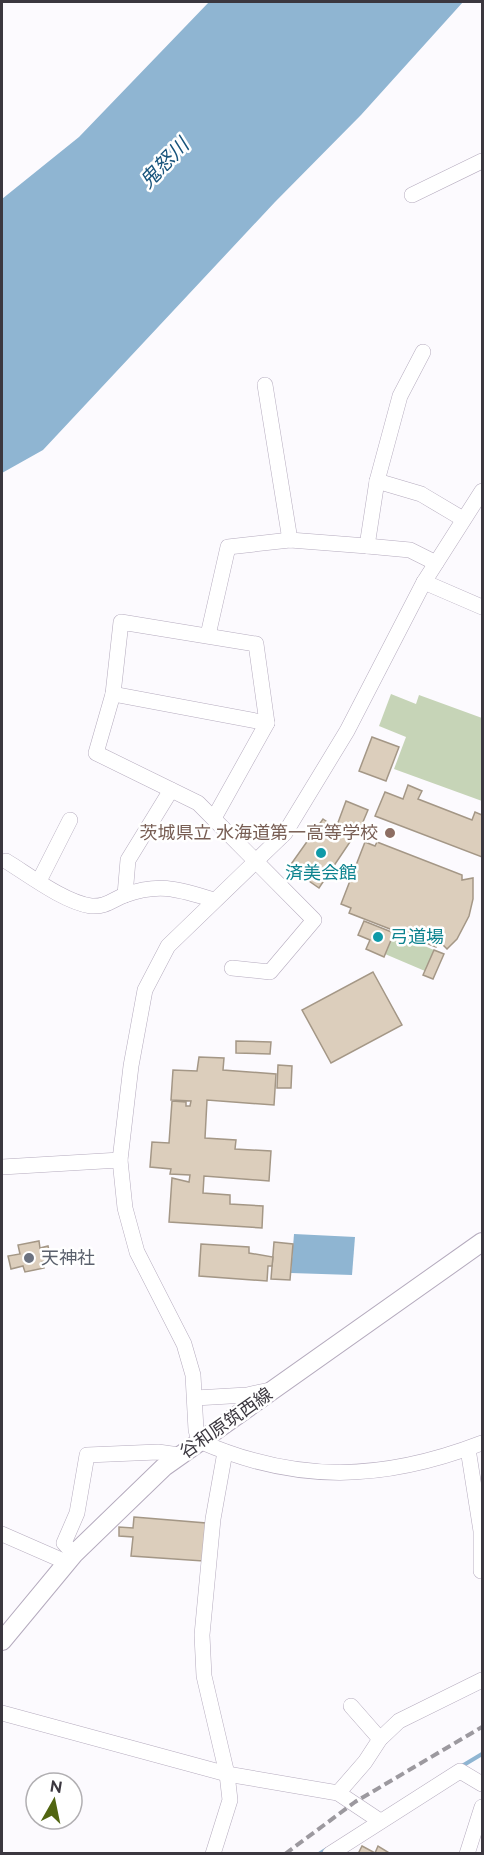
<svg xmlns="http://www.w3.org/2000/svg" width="484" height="1855" font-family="Raleway,'Noto Sans JP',sans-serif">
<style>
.green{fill:#c6d4b7}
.water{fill:#8fb5d2}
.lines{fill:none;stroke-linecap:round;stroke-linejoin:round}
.stream{stroke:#8fb5d2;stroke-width:4}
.building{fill:#dccebc;stroke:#a49786;stroke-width:1.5}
.minor-casing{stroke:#b5abbe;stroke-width:16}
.major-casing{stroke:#b5abbe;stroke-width:20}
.minor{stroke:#fff;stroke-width:15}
.major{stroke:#fff;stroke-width:18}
.rail{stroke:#9c999f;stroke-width:4;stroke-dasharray:9 4.5;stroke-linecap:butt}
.education-dot{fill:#8d6e63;stroke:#fff;stroke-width:2}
.culture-dot{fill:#0f9aa8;stroke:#fff;stroke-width:2}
.worship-dot{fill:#6b7280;stroke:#fff;stroke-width:2}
.labels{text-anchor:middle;stroke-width:5;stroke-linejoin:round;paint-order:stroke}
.education-label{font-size:18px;fill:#785e54;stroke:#fff;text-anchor:end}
.culture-label{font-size:18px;fill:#0d838f;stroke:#fff}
.worship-label{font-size:18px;fill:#5b616d;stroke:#fff;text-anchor:start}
.street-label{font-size:18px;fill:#3b373f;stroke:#fff}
.water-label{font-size:20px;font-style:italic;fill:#18547c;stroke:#fff}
</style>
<rect width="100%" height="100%" fill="#fcfafe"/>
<g class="green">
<polygon points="391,694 416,704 419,695 482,718 482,801 394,769 406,737 379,726"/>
<polygon points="394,933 434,950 425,971 385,954"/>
</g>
<g class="water">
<polygon points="209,2 463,2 361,115 275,202 43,450 2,473 2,199 79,137"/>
<polygon points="294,1234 355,1237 352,1275 291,1273"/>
</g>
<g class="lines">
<g class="stream">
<polyline points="462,1766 482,1754"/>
<polyline points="319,1854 327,1849"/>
</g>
</g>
<g class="building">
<polygon points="372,737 399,747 386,781 359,771"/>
<polygon points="408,785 422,791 418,799 472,820 475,812 482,815 482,857 375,816 385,792 403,799"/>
<polygon points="346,801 368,810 357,836 336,828"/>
<polygon points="323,819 352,839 319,888 289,867"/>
<polygon points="365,842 375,846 377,842 462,875 462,880 473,878 473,899 469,916 457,939 447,949 438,940 436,947 349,913 351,908 341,904"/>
<polygon points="364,921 394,933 384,957 366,949 370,940 358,935"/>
<polygon points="434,950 444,954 433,979 423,975"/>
<polygon points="373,972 402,1025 331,1063 302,1010"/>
<polygon points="236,1041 271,1042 270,1054 236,1053"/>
<polygon points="199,1057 224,1058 223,1070 276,1074 274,1105 207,1100 205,1138 236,1140 235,1149 271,1151 269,1181 204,1176 203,1193 230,1195 230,1204 263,1206 262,1228 169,1222 172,1178 189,1182 190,1175 170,1174 171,1169 150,1167 152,1142 169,1143 172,1101 186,1102 186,1106 190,1106 191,1101 171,1100 173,1070 197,1071"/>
<polygon points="278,1065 292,1066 291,1088 277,1088"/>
<polygon points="39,1241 40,1248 48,1246 51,1260 42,1262 44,1268 25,1272 23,1266 11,1269 8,1256 20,1254 18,1245"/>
<polygon points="274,1242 293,1244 290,1280 271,1279"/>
<polygon points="201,1244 249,1247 249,1253 273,1257 272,1266 268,1266 267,1281 199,1276"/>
<polygon points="134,1517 206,1523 203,1561 131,1556 133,1537 119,1536 119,1527 133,1528"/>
<polygon points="362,1846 375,1853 378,1846 391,1854 358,1854"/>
</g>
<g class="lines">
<defs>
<g id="minor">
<polyline points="412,195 482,161"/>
<polyline points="265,385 290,540"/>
<polyline points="377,481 421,494 463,519"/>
<path d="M482,491L424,582L347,731L285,833L168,946L145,990L131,1066L120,1160L125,1208L137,1252L184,1344L193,1375L196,1430L199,1441C297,1484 383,1481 482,1443"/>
<polyline points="367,546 410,550 436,563"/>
<polyline points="424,582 482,607"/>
<polyline points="208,635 228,547 290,540 367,546 377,481 400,396 423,352"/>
<polyline points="113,694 267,723"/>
<polyline points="214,818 267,723 256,644 121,622 113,694 96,753 198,803 314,920 270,972 232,968"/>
<path d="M6,861C29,875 64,902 91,906C106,907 112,900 125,895C161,882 180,890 214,900"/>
<polyline points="39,881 70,820"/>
<polyline points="125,895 128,860 171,790"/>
<polyline points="2,1167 120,1160"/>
<polyline points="195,1398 247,1395 270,1390"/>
<polyline points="468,1449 481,1531 481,1571"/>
<polyline points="2,1534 66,1562"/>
<polyline points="74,1554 64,1543 77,1513 87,1455 158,1452 179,1455"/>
<polyline points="351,1706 380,1739"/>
<polyline points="2,1713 227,1774 338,1793 380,1821"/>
<polyline points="338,1793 365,1762 380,1739 399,1721 482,1680"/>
<polyline points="213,1854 230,1800 227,1774 204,1676 202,1635 213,1519 225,1452"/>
<polyline points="330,1854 460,1771 482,1784"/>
<polyline points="467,1854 482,1807"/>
</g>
<polyline id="major" points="2,1641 74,1554 164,1467 482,1242"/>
</defs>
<use href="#minor" class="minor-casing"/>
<use href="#major" class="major-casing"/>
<use href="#minor" class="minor"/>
<use href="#major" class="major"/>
<polyline class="rail" points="285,1854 355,1802 482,1727"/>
</g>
<circle class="education-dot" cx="390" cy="833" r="6"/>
<g class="culture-dot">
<circle cx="321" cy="853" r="6"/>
<circle cx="378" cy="937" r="6"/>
</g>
<circle class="worship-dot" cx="29" cy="1258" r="6"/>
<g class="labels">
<g class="education-label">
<text x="378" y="839">茨城県立 水海道第一高等学校</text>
</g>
<g class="culture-label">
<text x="321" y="879">済美会館</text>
<text x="390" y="943" text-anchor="start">弓道場</text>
</g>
<g class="worship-label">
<text x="41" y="1264">天神社</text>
</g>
<g class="street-label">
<text transform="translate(226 1423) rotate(-35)" y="6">谷和原筑西線</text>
</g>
<g class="water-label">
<text transform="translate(164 163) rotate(-46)" y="7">鬼怒川</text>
</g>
</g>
<rect width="484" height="1855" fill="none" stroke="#3b373f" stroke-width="6"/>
<g transform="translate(54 1801) rotate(9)"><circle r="28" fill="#ffffff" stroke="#b1afb2" stroke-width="1.5"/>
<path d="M0-4.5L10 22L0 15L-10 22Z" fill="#516511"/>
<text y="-9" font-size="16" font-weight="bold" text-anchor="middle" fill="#3b373f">N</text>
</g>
</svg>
